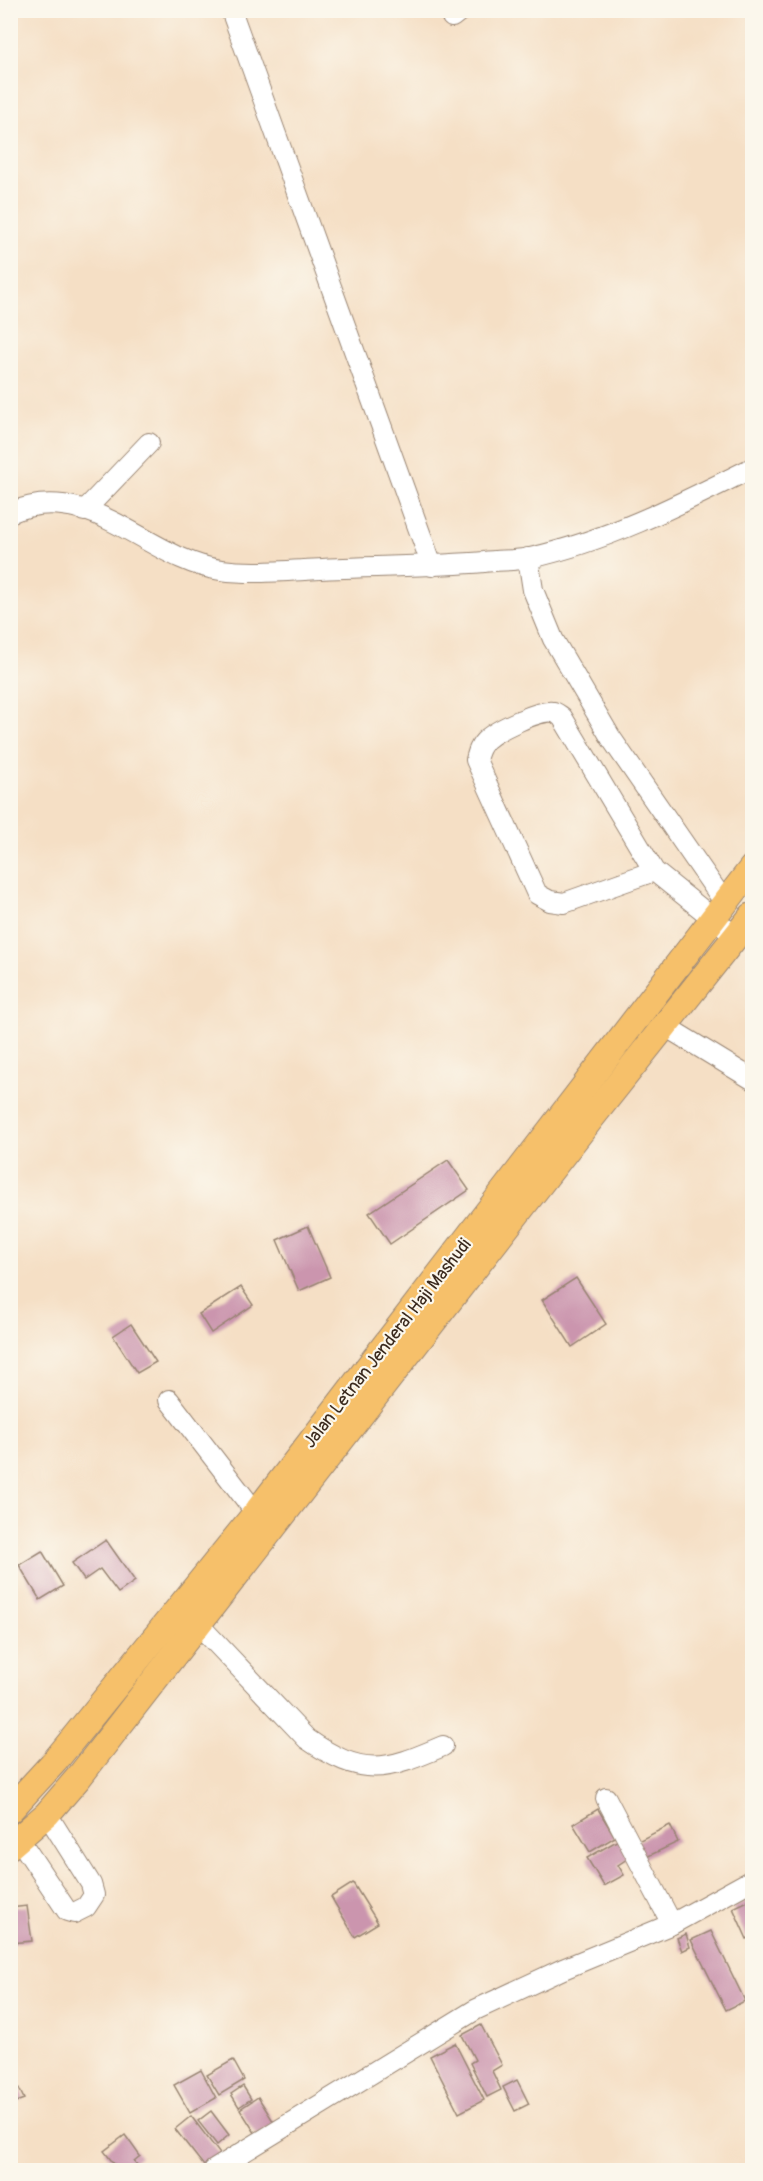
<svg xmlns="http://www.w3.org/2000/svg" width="763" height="2181" font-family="Pangolin,sans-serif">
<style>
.building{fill:#cb95ae}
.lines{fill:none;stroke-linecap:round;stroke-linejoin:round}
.minor-casing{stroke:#988472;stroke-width:22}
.major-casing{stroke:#988472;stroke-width:28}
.minor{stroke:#fff;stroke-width:20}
.major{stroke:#f6c06b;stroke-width:26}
.labels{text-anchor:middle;stroke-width:4.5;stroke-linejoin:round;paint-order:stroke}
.street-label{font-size:18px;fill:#3b2a1e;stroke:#fbf7ec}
</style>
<rect width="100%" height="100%" fill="#fbf7ec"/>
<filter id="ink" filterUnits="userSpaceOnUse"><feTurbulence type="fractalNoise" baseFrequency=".0167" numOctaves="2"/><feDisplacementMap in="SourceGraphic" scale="12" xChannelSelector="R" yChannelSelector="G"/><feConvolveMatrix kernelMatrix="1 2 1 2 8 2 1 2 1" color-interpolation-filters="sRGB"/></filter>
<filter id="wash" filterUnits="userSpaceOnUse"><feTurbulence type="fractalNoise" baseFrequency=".008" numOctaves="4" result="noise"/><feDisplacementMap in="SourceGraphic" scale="24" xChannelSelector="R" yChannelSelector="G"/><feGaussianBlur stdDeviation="1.35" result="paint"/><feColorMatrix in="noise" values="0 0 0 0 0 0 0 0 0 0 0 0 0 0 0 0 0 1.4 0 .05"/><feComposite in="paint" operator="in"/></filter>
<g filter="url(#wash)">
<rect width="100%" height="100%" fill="#f5dfc5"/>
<g id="blocks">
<g class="building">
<polygon points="448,1160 469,1190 390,1244 369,1213"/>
<polygon points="308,1226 330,1277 299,1291 277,1240"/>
<polygon points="576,1278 606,1324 572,1347 542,1300"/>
<polygon points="241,1287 253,1305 211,1333 199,1314"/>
<polygon points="131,1324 156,1362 137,1373 113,1336"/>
<polygon points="106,1540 135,1581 118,1593 100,1569 84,1580 72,1563"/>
<polygon points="42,1551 63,1586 40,1600 19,1565"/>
<polygon points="598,1809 615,1837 590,1852 573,1824"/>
<polygon points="670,1825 678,1842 642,1859 634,1843"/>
<polygon points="620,1839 630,1857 618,1865 624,1875 604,1886 587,1858"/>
<polygon points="353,1883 378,1923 355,1937 331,1897"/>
<polygon points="752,1899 752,1936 747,1939 733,1908"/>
<polygon points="27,1906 32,1941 10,1943 10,1908"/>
<polygon points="711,1931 745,2001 726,2010 691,1940"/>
<polygon points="686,1934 690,1947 682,1951 677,1938"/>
<polygon points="481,2025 502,2065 492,2071 501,2090 487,2097 470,2063 475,2060 462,2035"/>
<polygon points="455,2043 484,2100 459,2113 430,2056"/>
<polygon points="233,2060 244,2080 219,2095 207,2075"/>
<polygon points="201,2070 216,2098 190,2113 174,2085"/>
<polygon points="517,2080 529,2104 515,2111 503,2087"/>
<polygon points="16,2082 24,2099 10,2104 10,2084"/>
<polygon points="243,2086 251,2099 239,2107 231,2094"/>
<polygon points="258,2097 275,2124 257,2136 240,2109"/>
<polygon points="211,2111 229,2135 217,2145 198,2121"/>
<polygon points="191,2116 220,2154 204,2166 175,2129"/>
<polygon points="125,2135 140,2156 134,2161 141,2170 116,2170 118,2169 104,2151"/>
</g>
</g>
</g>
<g filter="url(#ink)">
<use href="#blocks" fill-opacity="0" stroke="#988472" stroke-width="1.5"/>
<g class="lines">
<defs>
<g id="minor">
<polyline points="231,10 432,566"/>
<polyline points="452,17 461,10"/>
<polyline points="84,511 149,443"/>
<path d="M10,513C90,477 149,561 221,570C258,575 306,569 344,568C391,566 437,566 484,562C499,560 515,561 530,558C608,541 682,503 752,468"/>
<polyline points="528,558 533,590 553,639 611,738 725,903"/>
<path d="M654,871L564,903L550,901L537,894L476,760C478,752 480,745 487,739C497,730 540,709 553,712C556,712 559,715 562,717L654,871L736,937"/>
<polyline points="665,1026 752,1079"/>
<polyline points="169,1400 256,1513"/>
<path d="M198,1624L307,1739C363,1778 385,1771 443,1746"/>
<polyline points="606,1798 672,1924"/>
<polyline points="19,1839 67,1911 74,1913 86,1907 94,1895 91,1884 47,1814"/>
<polyline points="214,2170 475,2010 563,1969 672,1924 752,1880"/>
</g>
<g id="major">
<polyline points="10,1810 55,1761 256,1513 752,868"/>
<polyline points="10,1846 47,1814 79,1777 593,1116 752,916"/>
</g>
</defs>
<use href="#minor" class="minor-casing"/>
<use href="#major" class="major-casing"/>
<use href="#minor" class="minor"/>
<use href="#major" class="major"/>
</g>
</g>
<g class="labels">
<g class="street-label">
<text transform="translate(387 1343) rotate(-52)" y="6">Jalan Letnan Jenderal Haji Mashudi</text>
</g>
</g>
<rect width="763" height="2181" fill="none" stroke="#fbf7ec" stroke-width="36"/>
</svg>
